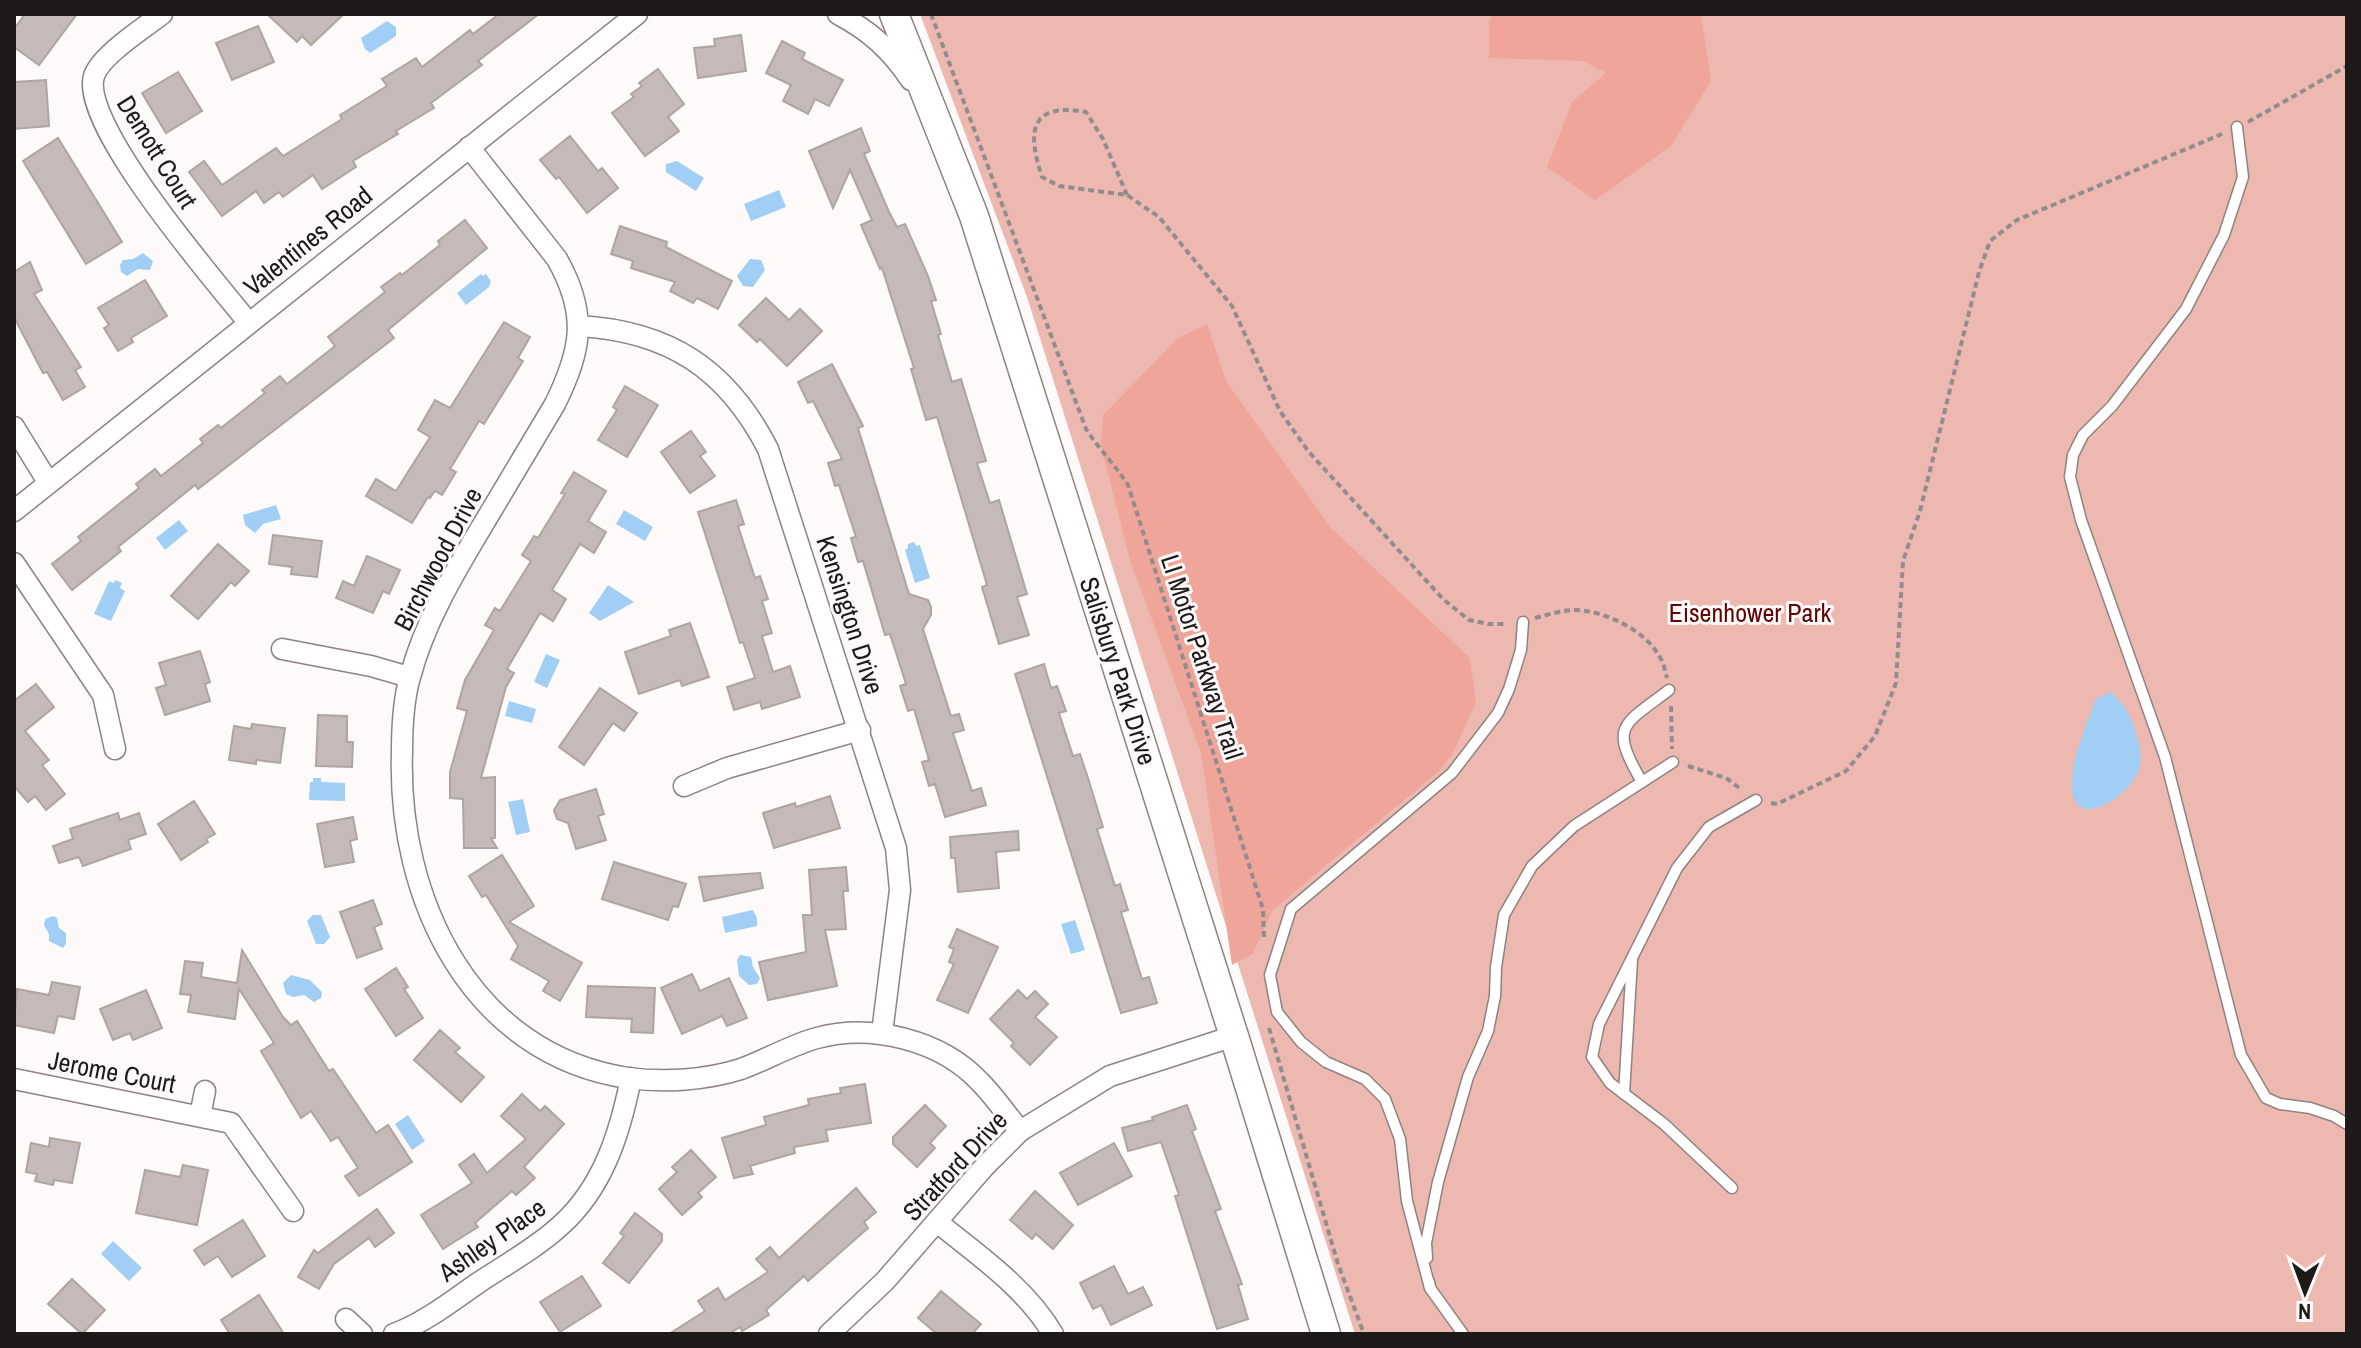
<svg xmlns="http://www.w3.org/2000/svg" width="2361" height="1348" font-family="'Archivo Narrow',sans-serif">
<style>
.green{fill:#edb8b0}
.forest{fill:#efa59a}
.water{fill:#a0cef5}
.building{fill:#c5bab8;stroke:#afa4a2;stroke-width:2}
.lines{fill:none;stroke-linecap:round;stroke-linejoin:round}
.service-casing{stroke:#8e8381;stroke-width:13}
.minor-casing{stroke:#8e8381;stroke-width:23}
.secondary-casing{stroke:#8e8381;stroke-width:31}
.path{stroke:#918d8d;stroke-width:4;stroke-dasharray:6 4;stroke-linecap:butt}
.service{stroke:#fff;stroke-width:10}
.minor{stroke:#fff;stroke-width:20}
.secondary{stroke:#fff;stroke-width:28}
.labels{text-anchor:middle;stroke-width:6;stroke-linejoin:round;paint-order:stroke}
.street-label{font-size:26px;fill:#1e1a1a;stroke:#fefaf9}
.park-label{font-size:26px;fill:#5f0605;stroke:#fefaf9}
</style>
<rect width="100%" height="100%" fill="#fefaf9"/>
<polygon class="green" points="920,14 2347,14 2347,1334 1355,1334 1027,297"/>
<g class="forest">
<polygon points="1493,14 1701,14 1711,81 1671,146 1595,200 1547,167 1572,102 1606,73 1583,61 1489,58 1489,21"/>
<polygon points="1207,324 1226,381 1331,528 1470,658 1476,702 1452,755 1439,771 1272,911 1253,954 1232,965 1201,753 1130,560 1101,446 1103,415 1178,338"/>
</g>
<g class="water">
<polygon points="387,21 396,27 396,36 370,53 365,49 361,38"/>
<polygon points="677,161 704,178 696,191 666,172 666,164"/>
<polygon points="779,190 786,207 751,221 744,204"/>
<polygon points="143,253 153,261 150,270 138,269 127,276 121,272 120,265 123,260 133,259"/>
<polygon points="750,259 761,260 765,270 753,287 743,286 737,276"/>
<polygon points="481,274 483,276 486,274 491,281 489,287 466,305 457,293"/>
<polygon points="276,505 281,519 263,524 255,533 245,525 243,515"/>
<polygon points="624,510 653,527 645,541 616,524"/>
<polygon points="179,520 188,531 165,550 156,538"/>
<polygon points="914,542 916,546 920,545 930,578 915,583 905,550 908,548 908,544"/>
<polygon points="115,580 122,583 120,588 125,591 111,621 94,614 109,581 114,583"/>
<polygon points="608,585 634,602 600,621 589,613"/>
<polygon points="546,654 560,660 547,688 534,682"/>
<path d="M2111,692C2124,704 2131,716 2136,733C2139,745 2143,757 2139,769C2131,796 2075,833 2072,788C2071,758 2086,726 2096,699Z"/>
<polygon points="509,701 536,709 532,723 505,716"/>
<polygon points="313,778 321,778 321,782 345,783 345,801 309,800 310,782 313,782"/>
<polygon points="523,799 530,832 516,835 508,802"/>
<polygon points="753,910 757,918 757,926 725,933 722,917"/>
<polygon points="313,915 321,915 330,937 324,944 316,944 307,921"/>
<polygon points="53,916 57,918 59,928 66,933 66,944 63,948 49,941 49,934 44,925 45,919"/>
<polygon points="1075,920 1085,950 1071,954 1061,924"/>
<polygon points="740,955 751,957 753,967 760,978 757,984 749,985 739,976 737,960"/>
<polygon points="291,975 310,980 322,992 321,998 314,1002 304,995 293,997 286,994 283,983"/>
<polygon points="408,1115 425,1141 412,1150 395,1124"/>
<polygon points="113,1241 142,1268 129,1281 101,1254"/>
</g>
<g class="building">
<polygon points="25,14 77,14 39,65 14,47 14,29"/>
<polygon points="267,14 344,14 311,45 302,36 297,42"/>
<polygon points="499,14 539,14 478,61 482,65 431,103 434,108 396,131 398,134 353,161 356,167 322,189 313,175 283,197 279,192 264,203 256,191 222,216 189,172 204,161 222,185 276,148 283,156 342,119 340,115 387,86 382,79 416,58 422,67 470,30 473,34"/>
<polygon points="258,26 274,62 232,80 216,43"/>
<polygon points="741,35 746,71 698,78 694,48 715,46 714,39"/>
<polygon points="782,41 805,53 802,59 843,80 829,106 815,99 808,114 783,101 791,85 766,73"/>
<polygon points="658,69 684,104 668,117 679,131 645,156 612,113 634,97 631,94 642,86 639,83"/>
<polygon points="178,72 202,111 166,133 142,93"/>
<polygon points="46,80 49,126 14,129 14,82"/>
<polygon points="861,128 870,151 864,154 889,212 897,227 905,224 928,276 936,300 931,301 941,334 938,335 952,382 961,379 986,461 977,463 990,503 999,500 1027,594 1017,597 1029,635 999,644 982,587 987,585 937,417 926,420 911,369 914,368 882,268 880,269 861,225 872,220 850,170 833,208 809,151"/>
<polygon points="570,136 598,171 602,168 618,188 587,213 559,177 556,179 540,160"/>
<polygon points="58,138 122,242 86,264 23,161"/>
<polygon points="465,220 487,248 388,330 394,338 198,489 195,485 118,547 121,551 72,590 52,564 81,541 78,537 139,488 136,484 155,469 161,476 203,443 200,439 218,425 221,428 265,393 262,390 280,376 287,384 335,346 328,337 385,292 381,287 400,273 402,275 440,245 438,241"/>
<polygon points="620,226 667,242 666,247 732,281 718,309 697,298 693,303 670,291 675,282 631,268 633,261 611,254"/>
<polygon points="30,262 42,290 34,294 81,367 75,370 85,387 63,400 47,372 43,373 14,317 14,272"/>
<polygon points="145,280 167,316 131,338 133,342 118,351 104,328 109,325 98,308"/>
<polygon points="766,298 789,320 800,309 822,331 787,366 760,339 757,342 739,325"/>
<polygon points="504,322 530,337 518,358 523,361 484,424 479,421 450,469 456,472 442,495 435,491 430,498 428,497 412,523 366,496 376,479 396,491 430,437 418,430 435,400 450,408"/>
<polygon points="832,364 863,426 858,428 909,594 928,600 931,607 931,615 923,629 951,716 959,714 964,730 953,733 972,791 981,788 986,805 945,817 935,784 929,786 922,762 929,760 914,709 908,711 900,686 906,684 890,634 885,635 863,561 858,562 851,538 856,537 839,485 835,486 828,463 842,459 813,401 808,403 798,382"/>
<polygon points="625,386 658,405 627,457 598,440 617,410 613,407"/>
<polygon points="691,431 706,452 700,456 715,476 690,493 661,452"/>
<polygon points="574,472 606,491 588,521 606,532 594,553 580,544 552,590 566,599 553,621 540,613 507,669 514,673 506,687 481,778 495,777 495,838 491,838 497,848 464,848 463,799 450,798 450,772 467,711 457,708 465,680 494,630 485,625 495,608 500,611 531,561 522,555 534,536 538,538 565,494 561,493"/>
<polygon points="736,500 744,524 738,526 755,578 760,576 768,599 762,601 772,633 762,636 773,672 790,666 800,697 762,709 760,702 734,710 727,687 755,678 743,642 740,643 698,512"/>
<polygon points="273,535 322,541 317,577 291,574 292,567 269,564"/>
<polygon points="218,544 249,571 235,586 231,582 198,619 171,596"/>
<polygon points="367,556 400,570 389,594 383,591 373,613 336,598 343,581 354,586"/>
<polygon points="690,623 709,677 682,686 680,680 639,694 625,652 671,636 669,630"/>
<polygon points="200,651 210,682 205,684 210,701 165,715 156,688 166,685 159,663"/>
<polygon points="1044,664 1051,688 1057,686 1066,711 1059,713 1073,756 1080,754 1088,778 1103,827 1097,829 1115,886 1120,884 1128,910 1121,912 1142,979 1149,977 1157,1003 1121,1013 1015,674"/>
<polygon points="36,684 54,707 25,731 49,760 42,765 65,794 46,810 35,796 28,802 14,786 14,701"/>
<polygon points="600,688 637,713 624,731 613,723 584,765 559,747"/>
<polygon points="318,715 347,716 347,742 353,742 352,767 316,766"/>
<polygon points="252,724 285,728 280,763 256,760 256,764 229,760 234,726 251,729"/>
<polygon points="596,789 604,814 598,816 606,840 576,849 568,823 557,819 554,810 560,800"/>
<polygon points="830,796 840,828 774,848 763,813 795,803 796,807"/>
<polygon points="194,801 215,834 206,839 208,842 181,860 158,824"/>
<polygon points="118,813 120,820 139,813 146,834 128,840 131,849 83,866 79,857 59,863 53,846 73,839 70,829"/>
<polygon points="353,817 357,839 350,841 354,862 325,867 317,824"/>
<polygon points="1018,831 1019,850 996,852 999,888 958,892 955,858 951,858 950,837"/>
<polygon points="502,855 534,906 509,922 582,963 560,1001 543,991 549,981 511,959 518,946 486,895 482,897 469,876"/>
<polygon points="614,862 686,884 678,907 673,906 668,920 602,899"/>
<polygon points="846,867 848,891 843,891 846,929 825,930 837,986 768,1000 759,962 806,952 803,915 812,915 809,870"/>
<polygon points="760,873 763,888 704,901 699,877"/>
<polygon points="373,900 382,924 374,927 382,949 357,958 340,912"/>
<polygon points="957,929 998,947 968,1013 937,1000 954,964 949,962 954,949 949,947"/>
<polygon points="242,950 283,1017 291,1025 297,1021 329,1071 333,1069 376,1133 388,1125 412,1162 359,1196 345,1176 358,1168 338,1137 331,1141 311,1111 301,1118 261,1051 274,1043 239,989 235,1019 188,1012 191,995 180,994 185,961 203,963 201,977 237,983"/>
<polygon points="396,968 408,987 404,989 423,1018 396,1036 365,989"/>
<polygon points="692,974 700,991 729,978 747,1018 727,1026 722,1016 682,1034 661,988"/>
<polygon points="52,982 80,987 74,1019 58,1016 54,1033 14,1025 17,989 49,995"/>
<polygon points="588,986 655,988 653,1033 631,1032 632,1019 586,1017"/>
<polygon points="146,990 162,1028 133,1040 130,1033 113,1040 100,1009"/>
<polygon points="1018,990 1027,999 1035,991 1048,1004 1035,1017 1057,1037 1030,1065 1011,1046 1014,1043 990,1019"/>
<polygon points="440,1030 460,1048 455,1052 484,1077 461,1102 414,1060"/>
<polygon points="865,1084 871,1123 826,1130 828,1141 794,1147 795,1153 750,1166 753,1174 734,1178 722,1138 766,1125 764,1117 809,1105 808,1099 841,1093 840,1088"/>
<polygon points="522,1094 540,1111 545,1106 564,1124 524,1167 535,1178 516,1195 512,1191 475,1223 478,1227 443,1249 421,1215 472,1183 459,1165 474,1154 487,1173 526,1139 501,1116"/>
<polygon points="925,1105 946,1126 930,1143 935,1148 917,1167 893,1144 893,1137"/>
<polygon points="1187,1105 1196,1129 1192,1131 1221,1209 1215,1211 1242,1284 1238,1285 1248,1319 1217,1329 1175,1196 1179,1195 1161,1142 1128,1151 1122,1128 1153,1120 1152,1117"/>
<polygon points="50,1138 80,1143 72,1183 54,1180 53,1185 35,1181 37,1174 26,1172 31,1143 49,1147"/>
<polygon points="1114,1143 1132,1176 1078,1205 1060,1173"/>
<polygon points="691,1150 716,1177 698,1193 702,1197 682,1215 659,1189 677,1172 672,1167"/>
<polygon points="183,1165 208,1170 197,1225 136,1213 145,1170 180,1177"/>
<polygon points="856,1188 876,1212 864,1222 868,1228 808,1281 804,1276 766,1310 769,1315 742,1331 740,1327 729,1334 669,1334 705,1311 698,1301 718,1288 725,1300 768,1272 756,1259 770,1247 779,1258"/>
<polygon points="1035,1191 1073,1225 1053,1249 1036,1234 1032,1239 1010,1220"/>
<polygon points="377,1209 394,1233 375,1247 369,1238 334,1264 319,1289 298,1277 314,1250 318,1253"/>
<polygon points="635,1213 662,1234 662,1241 629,1283 603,1263 624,1236 620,1233"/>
<polygon points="243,1220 265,1256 232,1277 218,1256 204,1265 194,1250"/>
<polygon points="1114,1266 1128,1294 1143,1287 1152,1305 1111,1325 1101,1305 1093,1309 1080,1283"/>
<polygon points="582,1276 601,1306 560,1332 540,1302"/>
<polygon points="72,1279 105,1310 82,1334 48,1304"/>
<polygon points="941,1291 981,1324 972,1334 937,1334 918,1318"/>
<polygon points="259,1295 284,1334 230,1334 221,1320"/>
</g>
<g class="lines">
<defs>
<g id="service">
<polyline points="2237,127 2243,177 2224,235 2186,309 2112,406 2083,435 2073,455 2070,477 2081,520 2165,757 2241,1055 2266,1098 2280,1104 2310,1108 2334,1116 2347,1124"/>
<path d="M1642,782C1609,725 1622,726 1669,690"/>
<polyline points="1624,1094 1632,960"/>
<polyline points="1732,1188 1664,1124 1610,1083 1592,1057 1599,1024 1677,868 1709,827 1756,800"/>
<polyline points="1427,1258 1426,1243 1438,1182 1468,1077 1488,1031 1495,996 1496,967 1504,915 1532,866 1574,826 1673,762"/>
<polyline points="1429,1282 1430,1288 1463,1334"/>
<polyline points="1430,1288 1407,1201 1400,1139 1385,1099 1365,1079 1326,1062 1301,1042 1277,1012 1270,975 1291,909 1452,773 1498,713 1509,689 1521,650 1523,622"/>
</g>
<g id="minor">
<path d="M162,14C144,28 101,55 94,76C79,124 215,281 248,322"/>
<path d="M838,14C870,31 891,50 911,80"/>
<path d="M469,147L557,259C588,314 582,349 555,404C532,442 510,480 487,518C457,568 425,620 410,677C403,701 402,727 402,752C397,898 470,1054 628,1078C665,1083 706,1080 741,1069C766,1060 791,1045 817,1038C871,1023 941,1040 980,1082C995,1097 1007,1115 1020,1131"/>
<path d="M579,326C669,331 727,369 768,449L896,848L900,890L882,1033"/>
<polyline points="14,427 48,482"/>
<polyline points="14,511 637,14"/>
<polyline points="14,563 103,695 115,749"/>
<polyline points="282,649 371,666 409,677"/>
<polyline points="684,786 727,768 860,730"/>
<polyline points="14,1079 231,1123 293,1211"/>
<polyline points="200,1116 205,1091"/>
<path d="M937,1222C978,1255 1026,1288 1053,1334"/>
<polyline points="346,1319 362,1334"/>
<path d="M394,1334C424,1323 452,1301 478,1283C505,1265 536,1248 560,1226C603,1188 620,1133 631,1078"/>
<polyline points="829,1334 885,1281 985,1166 1020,1131 1110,1076 1234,1036"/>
</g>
<polyline id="secondary" points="894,14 974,216 1234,1036 1326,1334"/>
</defs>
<use href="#service" class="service-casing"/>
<use href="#minor" class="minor-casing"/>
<use href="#secondary" class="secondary-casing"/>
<g class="path">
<path d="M931,14L1086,429C1099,449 1115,465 1128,485L1263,909L1264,940"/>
<polyline points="2248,122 2347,66"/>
<path d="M1127,195L1103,139L1086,112C1029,102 1027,132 1042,177L1059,186L1127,195L1159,217L1232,306L1280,411L1308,451L1443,599L1469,620L1488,624H1507"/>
<path d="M1535,618C1547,615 1559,611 1572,610C1601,609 1643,629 1658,654C1663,661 1665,670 1667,678"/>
<polyline points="1671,706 1672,749"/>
<polyline points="1688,766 1726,778 1742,790"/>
<polyline points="1771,803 1777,804 1846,771 1875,736 1896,683 1903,561 1920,511 1979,272 1990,241 2017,220 2222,134"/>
<polyline points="1269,1028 1338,1264 1364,1334"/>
</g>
<use href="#service" class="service"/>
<use href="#minor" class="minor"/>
<use href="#secondary" class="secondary"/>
</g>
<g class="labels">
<g class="street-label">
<text transform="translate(157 152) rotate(58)" y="9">Demott Court</text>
<text transform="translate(308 241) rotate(-39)" y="9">Valentines Road</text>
<text transform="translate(438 559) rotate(-62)" y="9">Birchwood Drive</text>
<text transform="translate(850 615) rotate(72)" y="9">Kensington Drive</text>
<text transform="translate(1202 657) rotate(72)" y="9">LI Motor Parkway Trail</text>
<text transform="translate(1118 671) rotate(72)" y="9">Salisbury Park Drive</text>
<text transform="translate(112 1072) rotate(11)" y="9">Jerome Court</text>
<text transform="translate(955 1166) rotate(-47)" y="9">Stratford Drive</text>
<text transform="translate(492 1240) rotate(-35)" y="9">Ashley Place</text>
</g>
<g class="park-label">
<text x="1750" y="622">Eisenhower Park</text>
</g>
</g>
<rect width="2361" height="1348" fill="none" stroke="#1e1a1a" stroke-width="32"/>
<g transform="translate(2305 1292) rotate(181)" stroke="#fefaf9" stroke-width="6" paint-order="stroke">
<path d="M0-6L14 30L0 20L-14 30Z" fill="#1e1a1a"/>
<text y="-12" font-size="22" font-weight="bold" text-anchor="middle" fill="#1e1a1a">N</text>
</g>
</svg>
